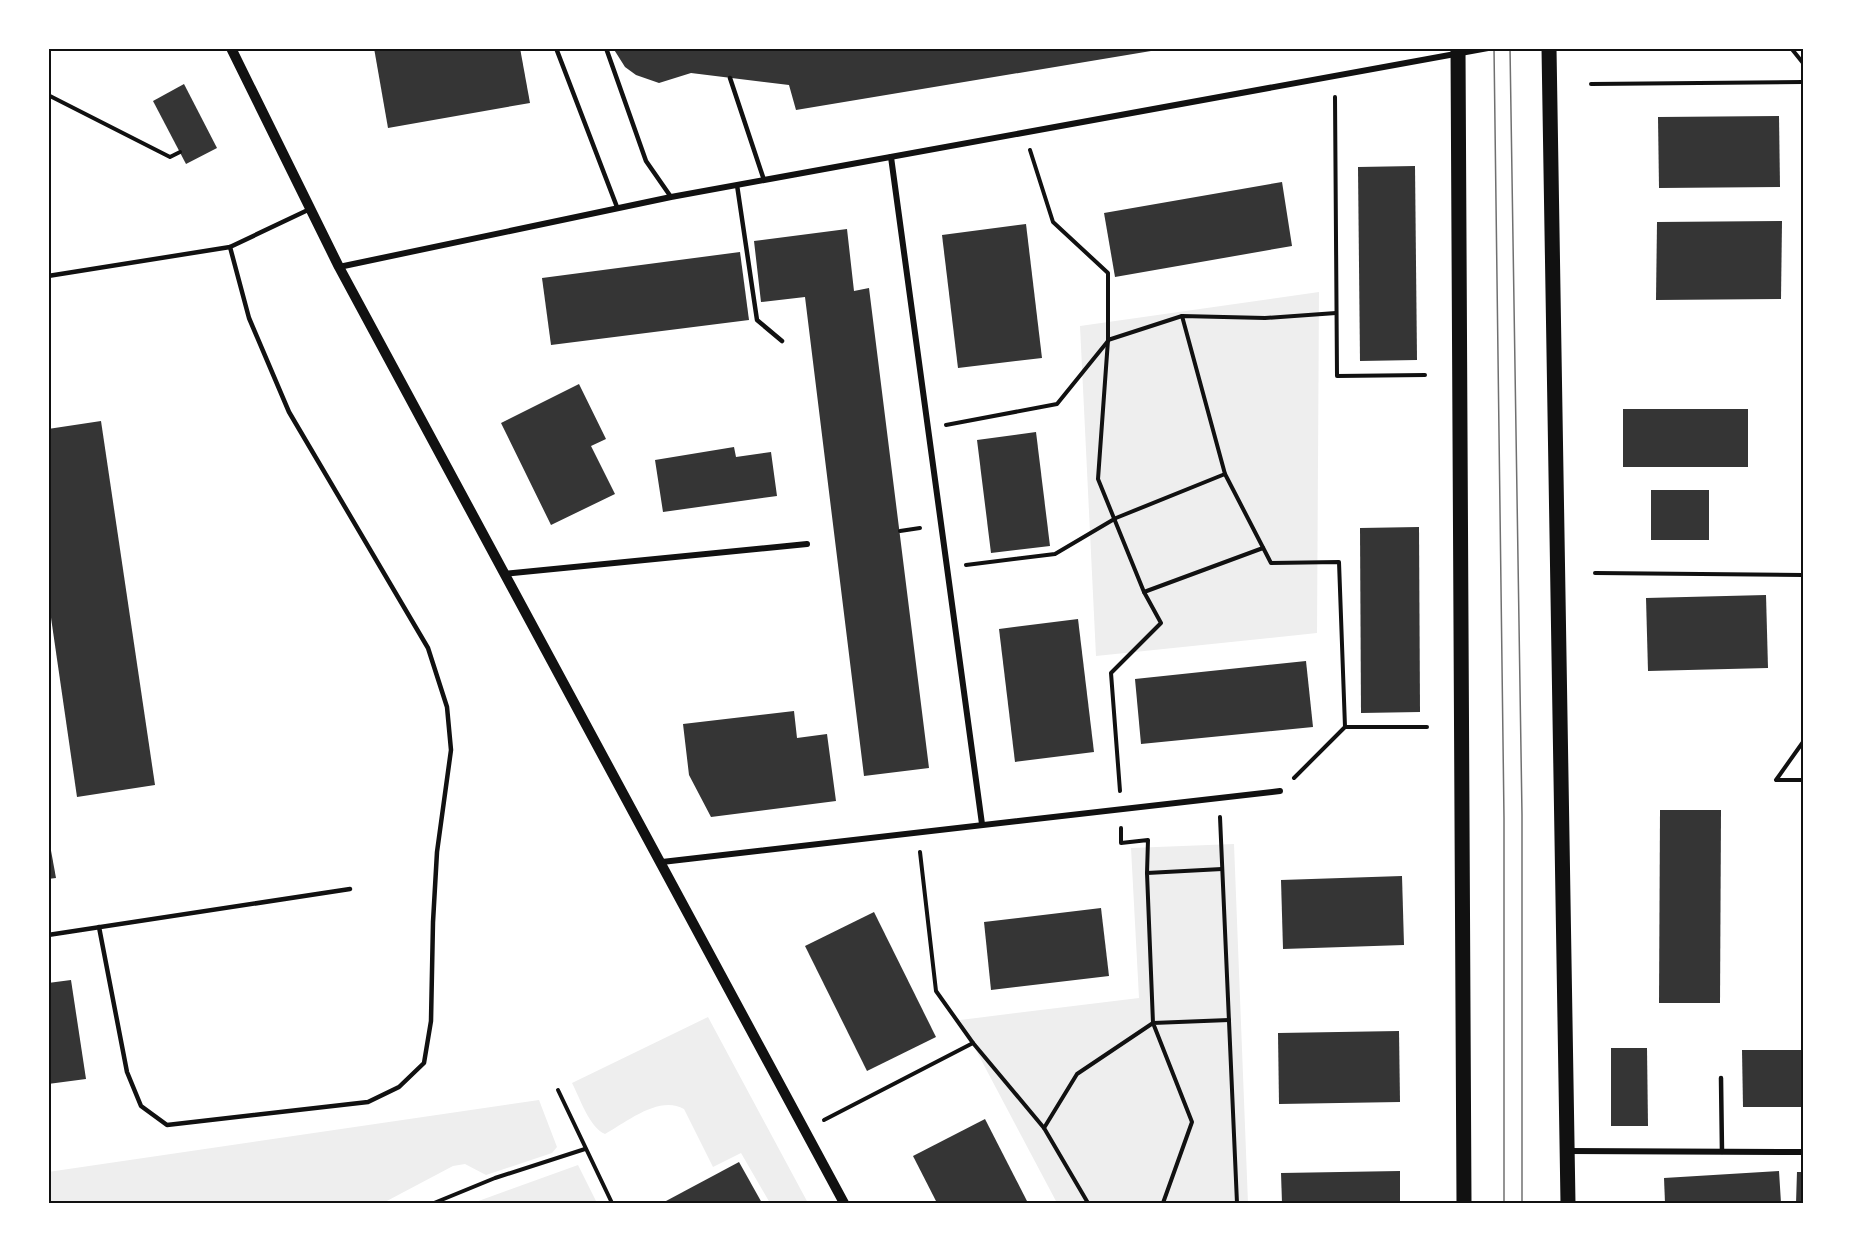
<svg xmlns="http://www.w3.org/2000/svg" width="1851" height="1251" font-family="Raleway,sans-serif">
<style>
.green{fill:#eee}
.building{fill:#353535}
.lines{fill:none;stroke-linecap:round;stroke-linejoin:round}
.path{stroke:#111;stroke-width:4}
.service{stroke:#111;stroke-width:4.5}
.minor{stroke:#111;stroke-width:6}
.tertiary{stroke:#111;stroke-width:10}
.primary{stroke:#111;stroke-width:15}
.tram{stroke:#707070;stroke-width:1.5}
.neatline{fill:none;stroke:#111;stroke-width:2}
</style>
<rect width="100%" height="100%" fill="#fff"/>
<g class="green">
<polygon points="1319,292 1317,633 1096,656 1080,326"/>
<polygon points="1234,844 1248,1203 1057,1203 960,1020 1139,998 1131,848"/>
<path d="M708,1017L808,1203H770L741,1153L713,1167L684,1109C659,1095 627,1122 605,1134C589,1127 580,1098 572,1083Z"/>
<polygon points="539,1100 557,1147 552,1153 486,1175 465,1164 453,1166 383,1203 48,1201 48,1172"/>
<polygon points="578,1165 597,1203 473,1203"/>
</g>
<g class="building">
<polygon points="374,48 520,48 530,103 388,128"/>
<polygon points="613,48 1162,48 1163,49 796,110 789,85 691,73 659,83 636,75 625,67"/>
<polygon points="184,84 217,148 186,164 153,101"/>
<polygon points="1779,116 1780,187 1659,188 1658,117"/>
<polygon points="1415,166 1417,360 1360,361 1358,167"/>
<polygon points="1282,182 1292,246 1115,277 1104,213"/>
<polygon points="1782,221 1781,299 1656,300 1657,222"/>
<polygon points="1026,224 1042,358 958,368 942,235"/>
<polygon points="847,229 854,291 869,288 929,768 864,776 805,297 761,302 754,241"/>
<polygon points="740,252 749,320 551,345 542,278"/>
<polygon points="579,384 606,439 591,446 615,494 551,525 501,423"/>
<rect x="1623" y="409" width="125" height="58"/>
<polygon points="101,421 155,785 77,797 48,597 48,429"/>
<polygon points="1036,432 1050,546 991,553 977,440"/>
<polygon points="734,447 736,457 771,452 777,496 663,512 655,460"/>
<rect x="1651" y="490" width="58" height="50"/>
<polygon points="1419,527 1420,712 1361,713 1360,528"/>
<polygon points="1766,595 1768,668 1648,671 1646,598"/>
<polygon points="1078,619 1094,752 1015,762 999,629"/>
<polygon points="1306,661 1313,727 1141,744 1135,679"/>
<polygon points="794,711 797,738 827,734 836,801 711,817 689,775 683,724"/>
<polygon points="1660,810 1721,810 1720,1003 1659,1003"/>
<polygon points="48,834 56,878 48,879"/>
<polygon points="1402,876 1404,945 1283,949 1281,880"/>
<polygon points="1101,908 1109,976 991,990 984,922"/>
<polygon points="874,912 936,1037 867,1071 805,946"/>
<polygon points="71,980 86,1079 48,1084 48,983"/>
<polygon points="1399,1031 1400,1102 1279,1104 1278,1033"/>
<polygon points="1611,1048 1647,1048 1648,1126 1611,1126"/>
<polygon points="1742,1050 1803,1050 1803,1107 1743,1107"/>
<polygon points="985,1119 1028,1203 937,1203 913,1156"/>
<polygon points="739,1162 762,1203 667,1203 666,1201"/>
<polygon points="1400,1171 1400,1203 1282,1203 1281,1173"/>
<polygon points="1779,1171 1781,1203 1665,1203 1664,1178"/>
<polygon points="1797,1172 1803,1172 1803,1203 1796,1203"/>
</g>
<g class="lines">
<g class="path">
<polyline points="1791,48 1803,63"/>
<polyline points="1591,84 1803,82"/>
<polyline points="48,95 170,157 180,152"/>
<polyline points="1335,97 1337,376 1425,375"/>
<polyline points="1030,150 1053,222 1108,273 1108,340 1182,316"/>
<polyline points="1108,340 1098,479 1144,592 1161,623 1111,673 1120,791"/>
<polyline points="946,425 1057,404 1108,341"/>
<polyline points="1225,474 1271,563 1339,562 1345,727"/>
<polyline points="900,531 920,528"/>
<polyline points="966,565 1055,554 1116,518 1225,474 1182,316 1265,318 1336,313"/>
<polyline points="1595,573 1803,575"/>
<polyline points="1144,592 1263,548"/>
<polyline points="1294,778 1345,727 1427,727"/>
<polyline points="1776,780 1803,742"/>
<polyline points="1777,780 1803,780"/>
<polyline points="1220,817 1237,1203"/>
<polyline points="1121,828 1121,843 1148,840 1147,873"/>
<polyline points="920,852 936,991 973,1043 1044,1128 1088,1203"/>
<polyline points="558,1090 612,1203"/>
<polyline points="824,1120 973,1043"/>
<polyline points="1044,1128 1077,1074 1153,1023 1147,873 1222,869"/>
<polyline points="434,1203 495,1178 585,1149"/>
<polyline points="1163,1203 1192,1122 1153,1023 1229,1020"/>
</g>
<g class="service">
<polyline points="556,48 617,207"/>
<polyline points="606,48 646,161 671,197"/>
<polyline points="730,78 764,180"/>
<polyline points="737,185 757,320 782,341"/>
<polyline points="48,276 230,247 310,209"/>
<polyline points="99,927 127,1072 141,1106 167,1125 368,1102 399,1087 424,1063 431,1021 433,922 437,852 451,750 447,707 428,648 289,412 249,318 230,247"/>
<polyline points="48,935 350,889"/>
<polyline points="1721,1078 1722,1152"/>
</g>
<g class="minor">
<polyline points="891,157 982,824"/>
<polyline points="339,267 671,197 1488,48"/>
<polyline points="503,574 807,544"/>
<polyline points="662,862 1280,791"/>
<polyline points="1568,1151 1803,1152"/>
</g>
<polyline class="tertiary" points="231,48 339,267 844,1203"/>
<g class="primary">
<polyline points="1458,48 1464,1203"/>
<polyline points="1549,48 1568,1203"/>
</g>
<g class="tram">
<polyline points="1494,48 1504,818 1504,1203"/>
<polyline points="1510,48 1522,815 1522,1203"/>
</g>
</g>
<rect width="1851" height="1251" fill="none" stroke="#ffffff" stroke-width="99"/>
<rect x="50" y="50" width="1752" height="1152" class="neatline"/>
</svg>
